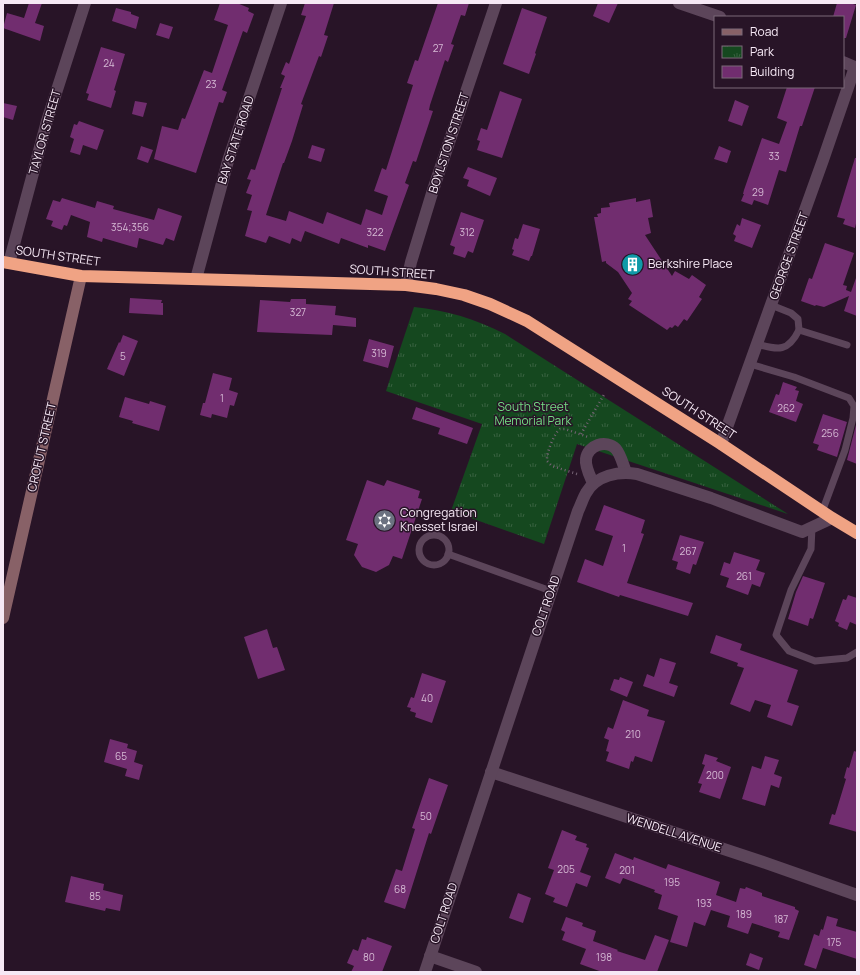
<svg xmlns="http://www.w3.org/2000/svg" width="860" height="975" font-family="Manrope,sans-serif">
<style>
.park{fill:url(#park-tufts)}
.building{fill:#712d6f}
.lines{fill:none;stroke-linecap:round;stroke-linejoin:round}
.path{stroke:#776576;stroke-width:2.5;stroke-dasharray:1 3;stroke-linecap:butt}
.lane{stroke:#5c455a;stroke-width:7}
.street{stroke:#5c455a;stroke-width:12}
.secondary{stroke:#886167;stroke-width:12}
.highway{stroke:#f0a384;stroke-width:12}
.labels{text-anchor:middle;stroke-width:3;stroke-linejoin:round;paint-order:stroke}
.number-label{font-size:10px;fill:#d5b9d4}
.street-label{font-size:12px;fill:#f6e8f5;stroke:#281427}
.poi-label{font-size:12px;fill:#f6e8f5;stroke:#281427;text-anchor:start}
.park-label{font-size:12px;fill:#74dd84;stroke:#281427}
</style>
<defs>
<pattern id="park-tufts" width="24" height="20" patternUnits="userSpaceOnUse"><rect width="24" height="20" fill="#15481f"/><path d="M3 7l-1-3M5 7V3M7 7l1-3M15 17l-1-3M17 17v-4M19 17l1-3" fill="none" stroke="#386240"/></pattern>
</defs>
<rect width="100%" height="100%" fill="#281427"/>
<path class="park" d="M414,307C446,310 476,319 505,334L788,514L577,444L544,544L451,511L482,424L386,391Z"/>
<g class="building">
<polygon points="29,3 42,3 35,23 44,26 40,41 3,28 7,13 24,18"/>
<polygon points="220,3 237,3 249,8 248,11 254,14 247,33 243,31 222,90 227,92 223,103 219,102 196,173 154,159 162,126 178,130 182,118 185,119 204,70 212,73 228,25 214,20"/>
<polygon points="305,3 334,3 324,35 328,36 321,57 319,56 301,104 303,105 292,141 284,163 283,163 266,215 286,221 289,211 323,224 327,212 361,225 366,209 382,215 388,196 374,191 382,168 386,170 413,85 407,83 415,60 418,61 438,3 469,3 465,16 461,15 451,44 454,45 448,62 445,60 430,105 429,110 433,111 416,162 413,161 405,183 409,185 385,251 368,245 368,248 341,238 339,244 305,231 301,242 292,238 290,244 269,236 266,243 245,236 252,211 247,210 252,195 246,193 251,180 247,179 251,169 255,170 282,88 280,88 285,76 281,74 286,62 289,64 306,16 301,15"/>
<polygon points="598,3 618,3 609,23 593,16"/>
<polygon points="837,3 850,3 856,5 846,38 843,38 843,17 833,17"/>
<polygon points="116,8 131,12 131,14 139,17 136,29 112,21"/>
<polygon points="522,8 547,17 535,53 536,54 529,74 503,64"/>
<polygon points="160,23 173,27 169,39 156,35"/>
<polygon points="101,47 125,54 114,90 116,91 111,108 87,100 89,94 86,93"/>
<polygon points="787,87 815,87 802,126 800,126 786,172 779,170 768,205 754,200 752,205 741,201 744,194 743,194 744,190 762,138 779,144 787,122 777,118"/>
<polygon points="500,91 522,99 502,158 477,150 480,141 477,140 481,128 487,130"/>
<polygon points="735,100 749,106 742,126 728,121"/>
<polygon points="135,101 147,103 143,117 132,114"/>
<polygon points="3,103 17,106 13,120 3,117"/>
<polygon points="79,121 104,130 97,150 83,145 80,155 70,152 74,139 70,137 74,124 77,125"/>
<polygon points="312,145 325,149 321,162 308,158"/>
<polygon points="141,146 153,150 148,163 137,159"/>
<polygon points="719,146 731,151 727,163 714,159"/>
<polygon points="855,158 857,158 857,219 855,228 843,224 845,219 837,217"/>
<polygon points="468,167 497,178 490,196 467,186 469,180 463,178"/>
<polygon points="62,198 95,208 97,201 114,206 113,209 154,220 158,208 182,216 174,241 166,238 163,245 139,238 137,248 103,238 102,242 87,237 90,222 71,215 67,226 64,225 62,230 51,226 53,221 46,219 53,200 60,202"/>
<polygon points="636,198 636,202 650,199 653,217 648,218 651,233 645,235 672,276 675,271 689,279 692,275 706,285 699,297 702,299 687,321 684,319 678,327 675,325 672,328 670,327 667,330 629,305 632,301 628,299 632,293 618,272 606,263 606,261 602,262 594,217 598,217 597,214 601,213 601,208 610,207 609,203"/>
<polygon points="461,212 484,220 473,253 468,251 465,258 453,254 455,247 450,245"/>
<polygon points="742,218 761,225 752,248 734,241 736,236 733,234 737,224 740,226"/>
<polygon points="523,224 540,229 532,256 531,256 529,261 512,255 514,250 512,249 515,238 518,239"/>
<polygon points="825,243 854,253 843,285 847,286 846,290 851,292 856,278 857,279 857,316 844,311 849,296 824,307 816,305 815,306 801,301 809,278 812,279"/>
<polygon points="130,298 162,300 161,303 163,303 163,315 129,313"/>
<polygon points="291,299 306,299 306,304 336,306 335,315 356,318 356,327 333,325 332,335 257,332 260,300 290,302"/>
<polygon points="123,335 138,341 124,376 107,369 119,342 120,343"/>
<polygon points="369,339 394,346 388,368 363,361"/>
<polygon points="213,373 232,378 229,390 238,393 234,406 230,405 227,418 212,414 211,418 200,415 203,403 205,403"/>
<polygon points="783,382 797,387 795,390 799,391 796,401 803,404 796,422 769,412 776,394 779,395"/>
<polygon points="125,397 149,404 150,401 166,406 159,431 132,423 133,421 119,417"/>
<polygon points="416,407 473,428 467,444 438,434 440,428 412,419"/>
<polygon points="823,414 847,422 837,457 817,450 819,445 813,443"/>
<polygon points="856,425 857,425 857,464 847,460"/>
<polygon points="367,480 384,486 387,480 420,491 418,498 422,499 402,559 393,556 389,565 376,572 362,567 354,555 358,544 346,540"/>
<polygon points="604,505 645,520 641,533 644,534 627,583 693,603 688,616 620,595 619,597 577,582 585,559 603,566 613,536 595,530"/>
<polygon points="680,535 704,542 696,565 693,564 690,574 676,569 678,562 672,560"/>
<polygon points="734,552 760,560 756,570 765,573 760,587 752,584 748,595 726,587 729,578 720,575 724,562 730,564"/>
<polygon points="803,576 825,583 813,619 810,618 808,626 788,619 796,592"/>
<polygon points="848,595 857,598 857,625 850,622 847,630 838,626 839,623 835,621 843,599 846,600"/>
<polygon points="267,629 273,648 277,647 285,670 258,679 244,637"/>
<polygon points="716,635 742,644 740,650 798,670 787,702 799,706 792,726 767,717 771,705 755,700 750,712 730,704 744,668 737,666 738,663 710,653"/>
<polygon points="660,658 676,663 669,683 678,686 674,697 643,686 647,674 654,677"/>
<polygon points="422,673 446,681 432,723 415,717 416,713 410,711 411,708 407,707 411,697 414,698"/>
<polygon points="620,677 633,682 627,697 610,690 614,679 619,680"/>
<polygon points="623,700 649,710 647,716 665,721 652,762 635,756 633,762 631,761 629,769 606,761 609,752 606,751 609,740 604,738 608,727 613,729"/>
<polygon points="110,739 128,744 127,748 137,751 134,762 143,765 139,780 125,776 127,769 104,762"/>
<polygon points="854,751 857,752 857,832 829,824 832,814 835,815 846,779 844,778 847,767 849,768"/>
<polygon points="705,754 718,758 716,761 731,767 720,799 699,792 702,784 698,783 705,765 702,764"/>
<polygon points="765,756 779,760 774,774 782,777 779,788 771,785 765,806 742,799 752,766 761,769"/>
<polygon points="429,778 448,785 431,834 429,833 405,909 384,902 396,869 402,871 415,829 412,828"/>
<polygon points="562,830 577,836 575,840 587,844 586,847 589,848 580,872 591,876 587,887 576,883 567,907 553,902 555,898 545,894 554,870 548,868"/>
<polygon points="615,853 633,860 634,857 666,869 668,864 720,882 716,895 736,902 740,888 745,889 746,887 762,893 762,896 795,907 795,909 799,911 789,940 778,937 780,932 752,923 748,934 727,927 730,916 711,910 705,926 694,922 687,947 670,942 678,916 658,909 662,895 654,892 655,890 623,878 620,884 605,878"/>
<polygon points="71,876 104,884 103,890 123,895 120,911 106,908 105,911 65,902"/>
<polygon points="518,893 531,898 523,923 509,918"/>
<polygon points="827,916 838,919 836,926 857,932 857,959 823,948 816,969 804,965 814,934 819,936 821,929 823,930"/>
<polygon points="566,917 583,923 582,926 596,931 593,941 618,950 617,951 645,960 655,935 669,940 657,972 602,972 580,964 586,949 562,940 565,932 561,930"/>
<polygon points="367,937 392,946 382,972 351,972 354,966 347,963 353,949 358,951 362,939 366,940"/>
<polygon points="750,953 763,958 759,970 746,965"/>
</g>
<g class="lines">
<g class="path">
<polyline points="581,434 605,393"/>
<path d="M577,474L552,466L547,461C546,454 554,433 560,429H565L588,437"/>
</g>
<g class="lane">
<polyline points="771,305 791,313 798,319 799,330 847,345"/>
<path d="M757,344C779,350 788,352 799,330"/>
<polyline points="750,364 794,377 849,398 854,406 853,418 845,450 822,512"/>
<polyline points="812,527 811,549 791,590 776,635 789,651 815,661 847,658 857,652"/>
<circle cx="434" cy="550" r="15"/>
<polyline points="448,554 551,591"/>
</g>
<g class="street">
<polyline points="679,3 720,17"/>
<polyline points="843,62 857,68"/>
<polyline points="9,263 47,121 85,3"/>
<polyline points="196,279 228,161 281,3"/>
<polyline points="406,285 411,262 433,190 496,3"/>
<polyline points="721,444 823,160 855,67"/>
<path d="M593,483C590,476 585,467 586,459C588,445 606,439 616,449C621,455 623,465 626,472"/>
<polyline points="491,772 760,861 857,895"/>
<polyline points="430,956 476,972"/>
<path d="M425,972L578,511C581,505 583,498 586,493C596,475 619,471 637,474L711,498L802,532L832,518"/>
</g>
<polyline class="secondary" points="3,618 81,276"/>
<polyline class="highway" points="3,262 81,276 406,285 436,289 464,295 490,304 527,321 721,444 832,518 857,533"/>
</g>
<defs>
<symbol id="building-disc" viewBox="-11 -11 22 22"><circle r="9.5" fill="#0f9aa8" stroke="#281427"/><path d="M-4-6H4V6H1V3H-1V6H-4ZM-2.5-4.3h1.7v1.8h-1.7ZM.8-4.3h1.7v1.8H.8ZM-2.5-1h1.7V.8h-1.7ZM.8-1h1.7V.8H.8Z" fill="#fff"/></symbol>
<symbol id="synagogue-disc" viewBox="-11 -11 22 22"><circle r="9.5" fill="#6b7280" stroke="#281427"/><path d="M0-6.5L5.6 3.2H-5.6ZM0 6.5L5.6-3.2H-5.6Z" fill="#fff"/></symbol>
</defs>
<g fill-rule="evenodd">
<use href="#building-disc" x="620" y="252" width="25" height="25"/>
<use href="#synagogue-disc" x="372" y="508" width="25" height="25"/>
</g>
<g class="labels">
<g class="number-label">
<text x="438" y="52">27</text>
<text x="109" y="67">24</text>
<text x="211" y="88">23</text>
<text x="774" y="160">33</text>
<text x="758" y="196">29</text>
<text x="130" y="231">354;356</text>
<text x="375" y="236">322</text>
<text x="467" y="236">312</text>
<text x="298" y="316">327</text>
<text x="379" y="357">319</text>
<text x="123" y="360">5</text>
<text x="222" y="402">1</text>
<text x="786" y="412">262</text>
<text x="830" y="437">256</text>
<text x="624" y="552">1</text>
<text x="688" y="555">267</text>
<text x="744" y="580">261</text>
<text x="427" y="702">40</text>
<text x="633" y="738">210</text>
<text x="121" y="760">65</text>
<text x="715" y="779">200</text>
<text x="426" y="820">50</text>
<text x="566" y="873">205</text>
<text x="627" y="874">201</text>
<text x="672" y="886">195</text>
<text x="400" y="893">68</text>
<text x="95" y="900">85</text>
<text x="704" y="907">193</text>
<text x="744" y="918">189</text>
<text x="781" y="923">187</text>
<text x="834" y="946">175</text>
<text x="369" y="961">80</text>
<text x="604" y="961">198</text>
</g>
<g class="street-label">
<text transform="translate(45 132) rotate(-74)" y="4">TAYLOR STREET</text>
<text transform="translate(236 140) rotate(-72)" y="4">BAY STATE ROAD</text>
<text transform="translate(449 143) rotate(-72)" y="4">BOYLSTON STREET</text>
<text transform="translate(58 256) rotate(8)" y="4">SOUTH STREET</text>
<text transform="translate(789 256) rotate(-70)" y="4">GEORGE STREET</text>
<text transform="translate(392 272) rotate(4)" y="4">SOUTH STREET</text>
<text transform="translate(699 413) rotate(33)" y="4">SOUTH STREET</text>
<text transform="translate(42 447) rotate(-77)" y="4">CROFUT STREET</text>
<text transform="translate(546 606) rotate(-71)" y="4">COLT ROAD</text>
<text transform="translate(674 833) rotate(18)" y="4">WENDELL AVENUE</text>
<text transform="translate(444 913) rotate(-72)" y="4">COLT ROAD</text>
</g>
<g class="poi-label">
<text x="648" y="268">Berkshire Place</text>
<text x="400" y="517">Congregation<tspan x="400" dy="14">Knesset Israel</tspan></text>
</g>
<g class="park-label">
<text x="533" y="411">South Street<tspan x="533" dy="14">Memorial Park</tspan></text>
</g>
</g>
<rect width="860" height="975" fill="none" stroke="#f6e8f5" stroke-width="8"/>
<rect x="714" y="16" width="130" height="72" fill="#281427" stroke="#7a6979"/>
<rect x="722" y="29" width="20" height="6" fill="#886167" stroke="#7a6979"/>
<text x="750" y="36" font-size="12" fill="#f6e8f5">Road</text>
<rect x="722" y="46" width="20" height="12" fill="url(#park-tufts)" stroke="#7a6979"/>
<text x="750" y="56" font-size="12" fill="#f6e8f5">Park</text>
<rect x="722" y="66" width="20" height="12" fill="#712d6f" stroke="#7a6979"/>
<text x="750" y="76" font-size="12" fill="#f6e8f5">Building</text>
</svg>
